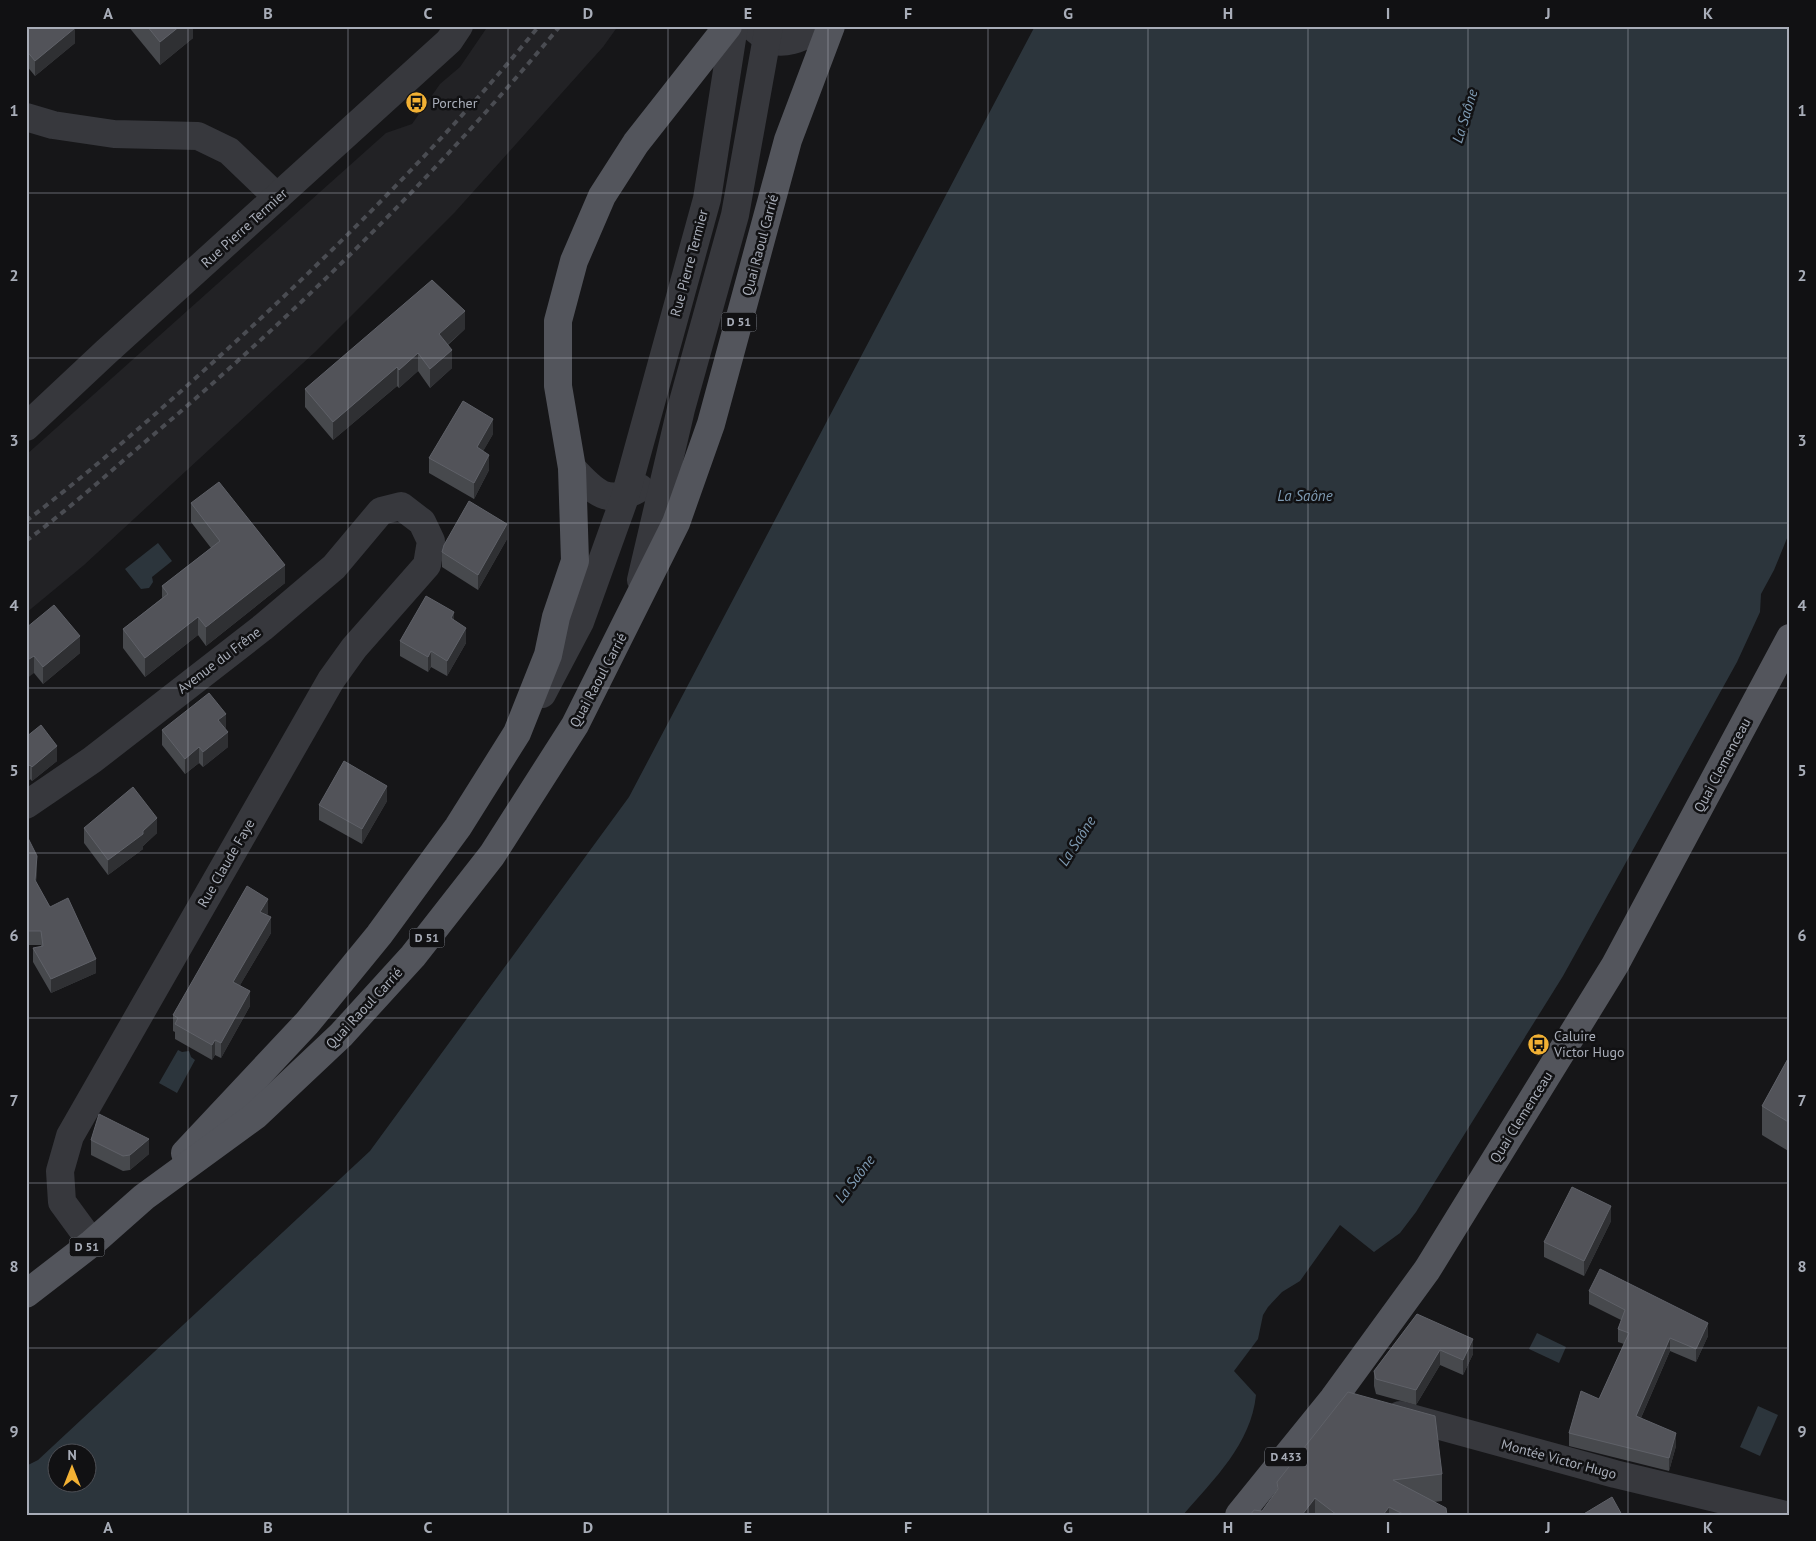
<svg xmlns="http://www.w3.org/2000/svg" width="1816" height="1541" font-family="'PT Sans',sans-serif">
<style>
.built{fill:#222225}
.water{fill:#2c353c;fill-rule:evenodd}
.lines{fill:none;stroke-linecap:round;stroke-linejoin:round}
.minor{stroke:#37383d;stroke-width:28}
.major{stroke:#53555c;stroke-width:28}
.rail{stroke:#4a4c52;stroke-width:4;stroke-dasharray:6 5;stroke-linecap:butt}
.wall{fill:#47494d}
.shaded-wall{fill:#2f3033}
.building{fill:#525359;stroke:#5f6168}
.grid{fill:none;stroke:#a8adb8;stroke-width:1;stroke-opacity:0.55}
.labels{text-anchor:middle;stroke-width:5;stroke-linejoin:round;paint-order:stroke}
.shield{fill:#111113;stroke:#7b7e86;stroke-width:1}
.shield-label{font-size:12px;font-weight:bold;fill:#a8adb8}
.poi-label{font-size:14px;fill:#a8adb8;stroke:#111113;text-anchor:start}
.street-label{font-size:14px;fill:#a8adb8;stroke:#111113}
.water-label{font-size:15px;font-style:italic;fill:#7f9bb3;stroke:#111113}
.neatline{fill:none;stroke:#a8adb8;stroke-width:2}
.grid-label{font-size:16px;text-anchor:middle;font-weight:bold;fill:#a8adb8}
</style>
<rect width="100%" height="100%" fill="#161618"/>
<polygon class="built" points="488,26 618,26 603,47 455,212 315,352 84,565 26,613 26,455 386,133 412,124 440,84 460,67"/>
<g class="water">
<path d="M1035,26H1790V531L1774,570L1761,594L1760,612L1737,662L1563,976L1416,1212L1400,1233L1374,1252L1340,1225L1300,1281L1282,1292L1268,1307L1263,1315L1258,1339L1234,1371L1256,1395C1251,1444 1214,1479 1183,1515H26V1466L38,1460L370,1151L629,797ZM58,1454H88V1484H58Z"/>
<polygon points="158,543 172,561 152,577 153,582 149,588 141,589 125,569"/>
<polygon points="178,1050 182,1052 189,1051 191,1057 195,1060 177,1093 159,1083"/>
<polygon points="1537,1333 1566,1347 1559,1363 1529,1349"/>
<polygon points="1758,1406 1778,1415 1760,1456 1740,1447"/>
</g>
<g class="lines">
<g class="minor">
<path d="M754,28C758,31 762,35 766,38C780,46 806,40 813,26"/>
<polyline points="26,117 53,125 114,134 198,136 229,151 277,197"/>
<polyline points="26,427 106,352 449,41 459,26"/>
<path d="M572,468C594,492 607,507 640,488"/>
<polyline points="641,580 681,409 735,215 769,26"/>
<polyline points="542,694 580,622 625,497 707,199 734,26"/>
<polyline points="26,805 92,760 262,628 334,567 381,511 401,506 422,522 431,541 427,565 354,648 331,680 70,1136 60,1171 62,1202 92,1243"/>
<polyline points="1400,1415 1615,1474 1786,1515"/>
</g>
<g class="major">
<polyline points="185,1153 307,1023 379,935 458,827 517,733 548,655 556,617 575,561 572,468 558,386 558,321 574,261 602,196 636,143 728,26"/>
<polyline points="26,1294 92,1243 144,1197 255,1116 341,1035 413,956 492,855 575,725 676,523 711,424 788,140 831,26"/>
<polyline points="1239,1515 1333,1399 1427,1270 1615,965 1790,638"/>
</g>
<g class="rail">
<path d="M26,521C102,463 174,398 244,334C348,237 449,136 539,26"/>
<path d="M26,541C65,512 102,479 139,447C291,319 433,179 560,26"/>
</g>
</g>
<g class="wall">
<polygon points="26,26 75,43 35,76 26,65"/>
<polygon points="128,26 193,26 193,38 160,65"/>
<polygon points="465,329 448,345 452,368 430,388 418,371 399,388 397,386 333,440 305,407 305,389"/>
<polygon points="493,434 483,451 489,470 474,499 429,473 429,458"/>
<polygon points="191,503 285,583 206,646 198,635 145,677 123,648 123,629 162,598 162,586 211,548 191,522"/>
<polygon points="507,539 478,590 442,567 442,552"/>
<polygon points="454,620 466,643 447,676 431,667 428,672 400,656 400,641"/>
<polygon points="26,628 80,653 43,684 34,673"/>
<polygon points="225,729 228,747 203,767 199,763 185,774 162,745 162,730"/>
<polygon points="26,737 57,761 32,781 30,779 26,783"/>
<polygon points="387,801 362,844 319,820 319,805"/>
<polygon points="84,828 157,833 143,846 143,849 108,875 84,843"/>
<polygon points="26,837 37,869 36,882 50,907 96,973 51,993 33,962 33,948 41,947 41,945 26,945"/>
<polygon points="268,914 267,915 271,933 240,985 250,1006 221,1058 215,1055 212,1060 175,1039 175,1032 173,1031 173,1015"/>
<polygon points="1790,1055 1790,1152 1762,1135 1762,1106"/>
<polygon points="91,1140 149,1154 130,1170 123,1171 91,1155"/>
<polygon points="1611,1221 1584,1276 1544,1257 1544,1242"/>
<polygon points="1589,1291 1708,1336 1696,1362 1670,1351 1641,1418 1676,1446 1669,1471 1569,1446 1569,1433 1599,1399 1624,1344 1618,1342 1618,1329 1621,1320 1589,1304"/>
<polygon points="1417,1314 1473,1354 1463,1375 1440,1365 1416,1405 1376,1394 1374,1386 1374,1371"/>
<polygon points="1442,1474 1442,1501 1434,1502 1447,1515 1250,1515 1262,1511 1277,1491 1277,1482"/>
</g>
<g class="shaded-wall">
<polygon points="180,26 193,26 193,38 160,65 160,42"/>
<polygon points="75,28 75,43 35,76 35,61"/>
<polygon points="465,311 465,329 439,352 439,334"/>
<polygon points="452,350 452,368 430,388 430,369"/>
<polygon points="418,353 418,371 399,388 399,370"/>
<polygon points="397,367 397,386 333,440 333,422"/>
<polygon points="493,419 493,434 477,462 477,447"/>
<polygon points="489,455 489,470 474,499 474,483"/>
<polygon points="507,524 507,539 478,590 478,575"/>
<polygon points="285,565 285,583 206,646 206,627"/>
<polygon points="454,612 454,628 451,618"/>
<polygon points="198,617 198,635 145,677 145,658"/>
<polygon points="466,628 466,643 447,676 447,661"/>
<polygon points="80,636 80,653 43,684 43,667"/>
<polygon points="431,651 431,667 428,672 428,657"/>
<polygon points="34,656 34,673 26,679 26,661"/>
<polygon points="226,714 226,729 218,720"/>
<polygon points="228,732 228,747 203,767 203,752"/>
<polygon points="57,746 57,761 32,781 32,767"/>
<polygon points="199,747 199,763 185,774 185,759"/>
<polygon points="30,765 30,779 26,783 26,768"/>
<polygon points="387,786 387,801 362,844 362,829"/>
<polygon points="157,818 157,833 143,846 143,849 108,875 108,860"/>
<polygon points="37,856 37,869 35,894 35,880"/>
<polygon points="268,899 268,914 260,927 260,912"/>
<polygon points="271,917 271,933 233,997 233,982"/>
<polygon points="96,959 96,973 51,993 51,979"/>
<polygon points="250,991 250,1006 221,1058 221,1043"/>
<polygon points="215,1040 215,1055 212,1060 212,1045"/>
<polygon points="149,1139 149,1154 130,1170 130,1155"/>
<polygon points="1611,1206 1611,1221 1584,1276 1584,1261"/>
<polygon points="1708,1323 1708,1336 1696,1362 1696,1349"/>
<polygon points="1670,1338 1670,1351 1636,1429 1636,1416"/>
<polygon points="1473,1339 1473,1354 1463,1375 1463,1360"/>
<polygon points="1440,1350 1440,1365 1416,1405 1416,1390"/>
<polygon points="1676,1433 1676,1446 1669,1471 1669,1458"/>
<polygon points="1315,1498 1315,1515 1302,1515"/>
<polygon points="1389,1507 1389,1515 1383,1515"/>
</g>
<g class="building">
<polygon points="26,26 74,26 75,28 35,61 26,50"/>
<polygon points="147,26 180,26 160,42"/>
<polygon points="432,280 465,311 439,334 452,350 430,369 418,353 399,370 397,367 333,422 305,389"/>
<polygon points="463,401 493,419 477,447 489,455 474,483 429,458"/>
<polygon points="219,482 285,565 206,627 198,617 145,658 123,629 168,594 162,586 220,541 191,503"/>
<polygon points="469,501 507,524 478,575 442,552 444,545"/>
<polygon points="426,596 454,612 451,618 466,628 447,661 431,651 428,657 400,641"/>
<polygon points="54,605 80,636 43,667 34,656 26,661 26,628"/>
<polygon points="209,693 226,714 218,720 228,732 203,752 199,747 185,759 162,730"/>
<polygon points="41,725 57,746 32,767 30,765 26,768 26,737"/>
<polygon points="344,761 387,786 362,829 319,805"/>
<polygon points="133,787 157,818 143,831 143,834 108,860 84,828"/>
<polygon points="27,836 37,856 35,880 50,907 68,898 96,959 51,979 33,948 43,946 41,931 26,931 26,837"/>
<polygon points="247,886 268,899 260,912 271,917 233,982 250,991 221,1043 215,1040 212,1045 175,1024 178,1018 173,1015"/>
<polygon points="1790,1055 1790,1123 1762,1106"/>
<polygon points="99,1114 149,1139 130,1155 123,1156 91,1140"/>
<polygon points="1572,1187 1611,1206 1584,1261 1544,1242"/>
<polygon points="1600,1269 1708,1323 1696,1349 1670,1338 1636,1416 1676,1433 1669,1458 1569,1433 1581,1391 1599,1399 1629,1333 1618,1329 1625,1310 1589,1291"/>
<polygon points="1417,1314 1473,1339 1463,1360 1440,1350 1416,1390 1376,1379 1374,1371"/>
<polygon points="1348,1392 1435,1416 1442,1474 1393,1480 1446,1508 1447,1515 1405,1515 1389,1507 1383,1515 1359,1515 1357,1514 1356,1515 1337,1515 1315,1498 1302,1515 1250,1515 1254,1510 1262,1511 1278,1489 1277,1482"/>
<polygon points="1612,1497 1622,1515 1582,1515"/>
</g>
<path class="grid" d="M188,26V1515M348,26V1515M508,26V1515M668,26V1515M828,26V1515M988,26V1515M1148,26V1515M1308,26V1515M1468,26V1515M1628,26V1515M26,193H1790M26,358H1790M26,523H1790M26,688H1790M26,853H1790M26,1018H1790M26,1183H1790M26,1348H1790"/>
<defs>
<symbol id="bus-disc" viewBox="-11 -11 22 22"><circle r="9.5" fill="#f2b134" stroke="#111113"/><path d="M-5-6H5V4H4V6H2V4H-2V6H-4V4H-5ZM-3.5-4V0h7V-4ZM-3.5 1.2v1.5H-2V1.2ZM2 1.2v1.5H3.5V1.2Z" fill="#111"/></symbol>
</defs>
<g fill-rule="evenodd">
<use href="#bus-disc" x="404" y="90" width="25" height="25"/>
<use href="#bus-disc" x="1526" y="1032" width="25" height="25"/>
</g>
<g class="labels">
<g class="shield">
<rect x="721.5" y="312.5" width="35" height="19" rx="4"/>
<rect x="409.5" y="928.5" width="35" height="19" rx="4"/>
<rect x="69.5" y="1237.5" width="35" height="19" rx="4"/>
<rect x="1265" y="1447.5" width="42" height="19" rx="4"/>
</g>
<g class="shield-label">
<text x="739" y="326">D 51</text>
<text x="427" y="942">D 51</text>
<text x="87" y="1251">D 51</text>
<text x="1286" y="1461">D 433</text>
</g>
<g class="poi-label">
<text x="432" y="108">Porcher</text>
<text x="1554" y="1041">Caluire<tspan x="1554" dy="16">Victor Hugo</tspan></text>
</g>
<g class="street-label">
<text transform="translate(244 228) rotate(-42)" y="5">Rue Pierre Termier</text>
<text transform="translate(760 245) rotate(-75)" y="5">Quai Raoul Carrié</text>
<text transform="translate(689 263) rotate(-75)" y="5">Rue Pierre Termier</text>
<text transform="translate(219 660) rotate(-37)" y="5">Avenue du Frêne</text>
<text transform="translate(598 680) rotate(-62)" y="5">Quai Raoul Carrié</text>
<text transform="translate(1722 765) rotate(-62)" y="5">Quai Clemenceau</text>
<text transform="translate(226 863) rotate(-60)" y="5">Rue Claude Faye</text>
<text transform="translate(364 1008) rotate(-47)" y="5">Quai Raoul Carrié</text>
<text transform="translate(1521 1117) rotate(-58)" y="5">Quai Clemenceau</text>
<text transform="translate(1559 1459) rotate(15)" y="5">Montée Victor Hugo</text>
</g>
<g class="water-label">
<text transform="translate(1465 116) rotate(-73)" y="5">La Saône</text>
<text x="1305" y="501">La Saône</text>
<text transform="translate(1077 841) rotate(-57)" y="5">La Saône</text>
<text transform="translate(855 1179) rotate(-53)" y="5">La Saône</text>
</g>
</g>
<rect width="1816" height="1541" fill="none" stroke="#111113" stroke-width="55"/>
<g transform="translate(72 1468)"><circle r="24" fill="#111113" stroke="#4d4f55"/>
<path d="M0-4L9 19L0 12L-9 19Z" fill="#f2b134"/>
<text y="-8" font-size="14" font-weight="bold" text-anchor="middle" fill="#a8adb8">N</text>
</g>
<rect x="28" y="28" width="1760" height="1486" class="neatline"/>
<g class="grid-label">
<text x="108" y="19">A</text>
<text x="268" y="19">B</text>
<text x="428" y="19">C</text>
<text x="588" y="19">D</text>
<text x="748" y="19">E</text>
<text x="908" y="19">F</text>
<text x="1068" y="19">G</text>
<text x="1228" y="19">H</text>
<text x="1388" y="19">I</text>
<text x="1548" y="19">J</text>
<text x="1708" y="19">K</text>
<text x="14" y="116">1</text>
<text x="1802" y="116">1</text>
<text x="14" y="281">2</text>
<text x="1802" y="281">2</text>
<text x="14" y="446">3</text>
<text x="1802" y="446">3</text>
<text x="14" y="611">4</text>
<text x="1802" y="611">4</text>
<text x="14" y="776">5</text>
<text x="1802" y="776">5</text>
<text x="14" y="941">6</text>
<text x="1802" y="941">6</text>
<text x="14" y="1106">7</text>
<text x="1802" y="1106">7</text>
<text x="14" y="1272">8</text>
<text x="1802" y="1272">8</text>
<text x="14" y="1437">9</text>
<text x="1802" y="1437">9</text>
<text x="108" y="1533">A</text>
<text x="268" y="1533">B</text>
<text x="428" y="1533">C</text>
<text x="588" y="1533">D</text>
<text x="748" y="1533">E</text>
<text x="908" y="1533">F</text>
<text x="1068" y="1533">G</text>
<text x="1228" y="1533">H</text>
<text x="1388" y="1533">I</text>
<text x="1548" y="1533">J</text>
<text x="1708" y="1533">K</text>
</g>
</svg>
